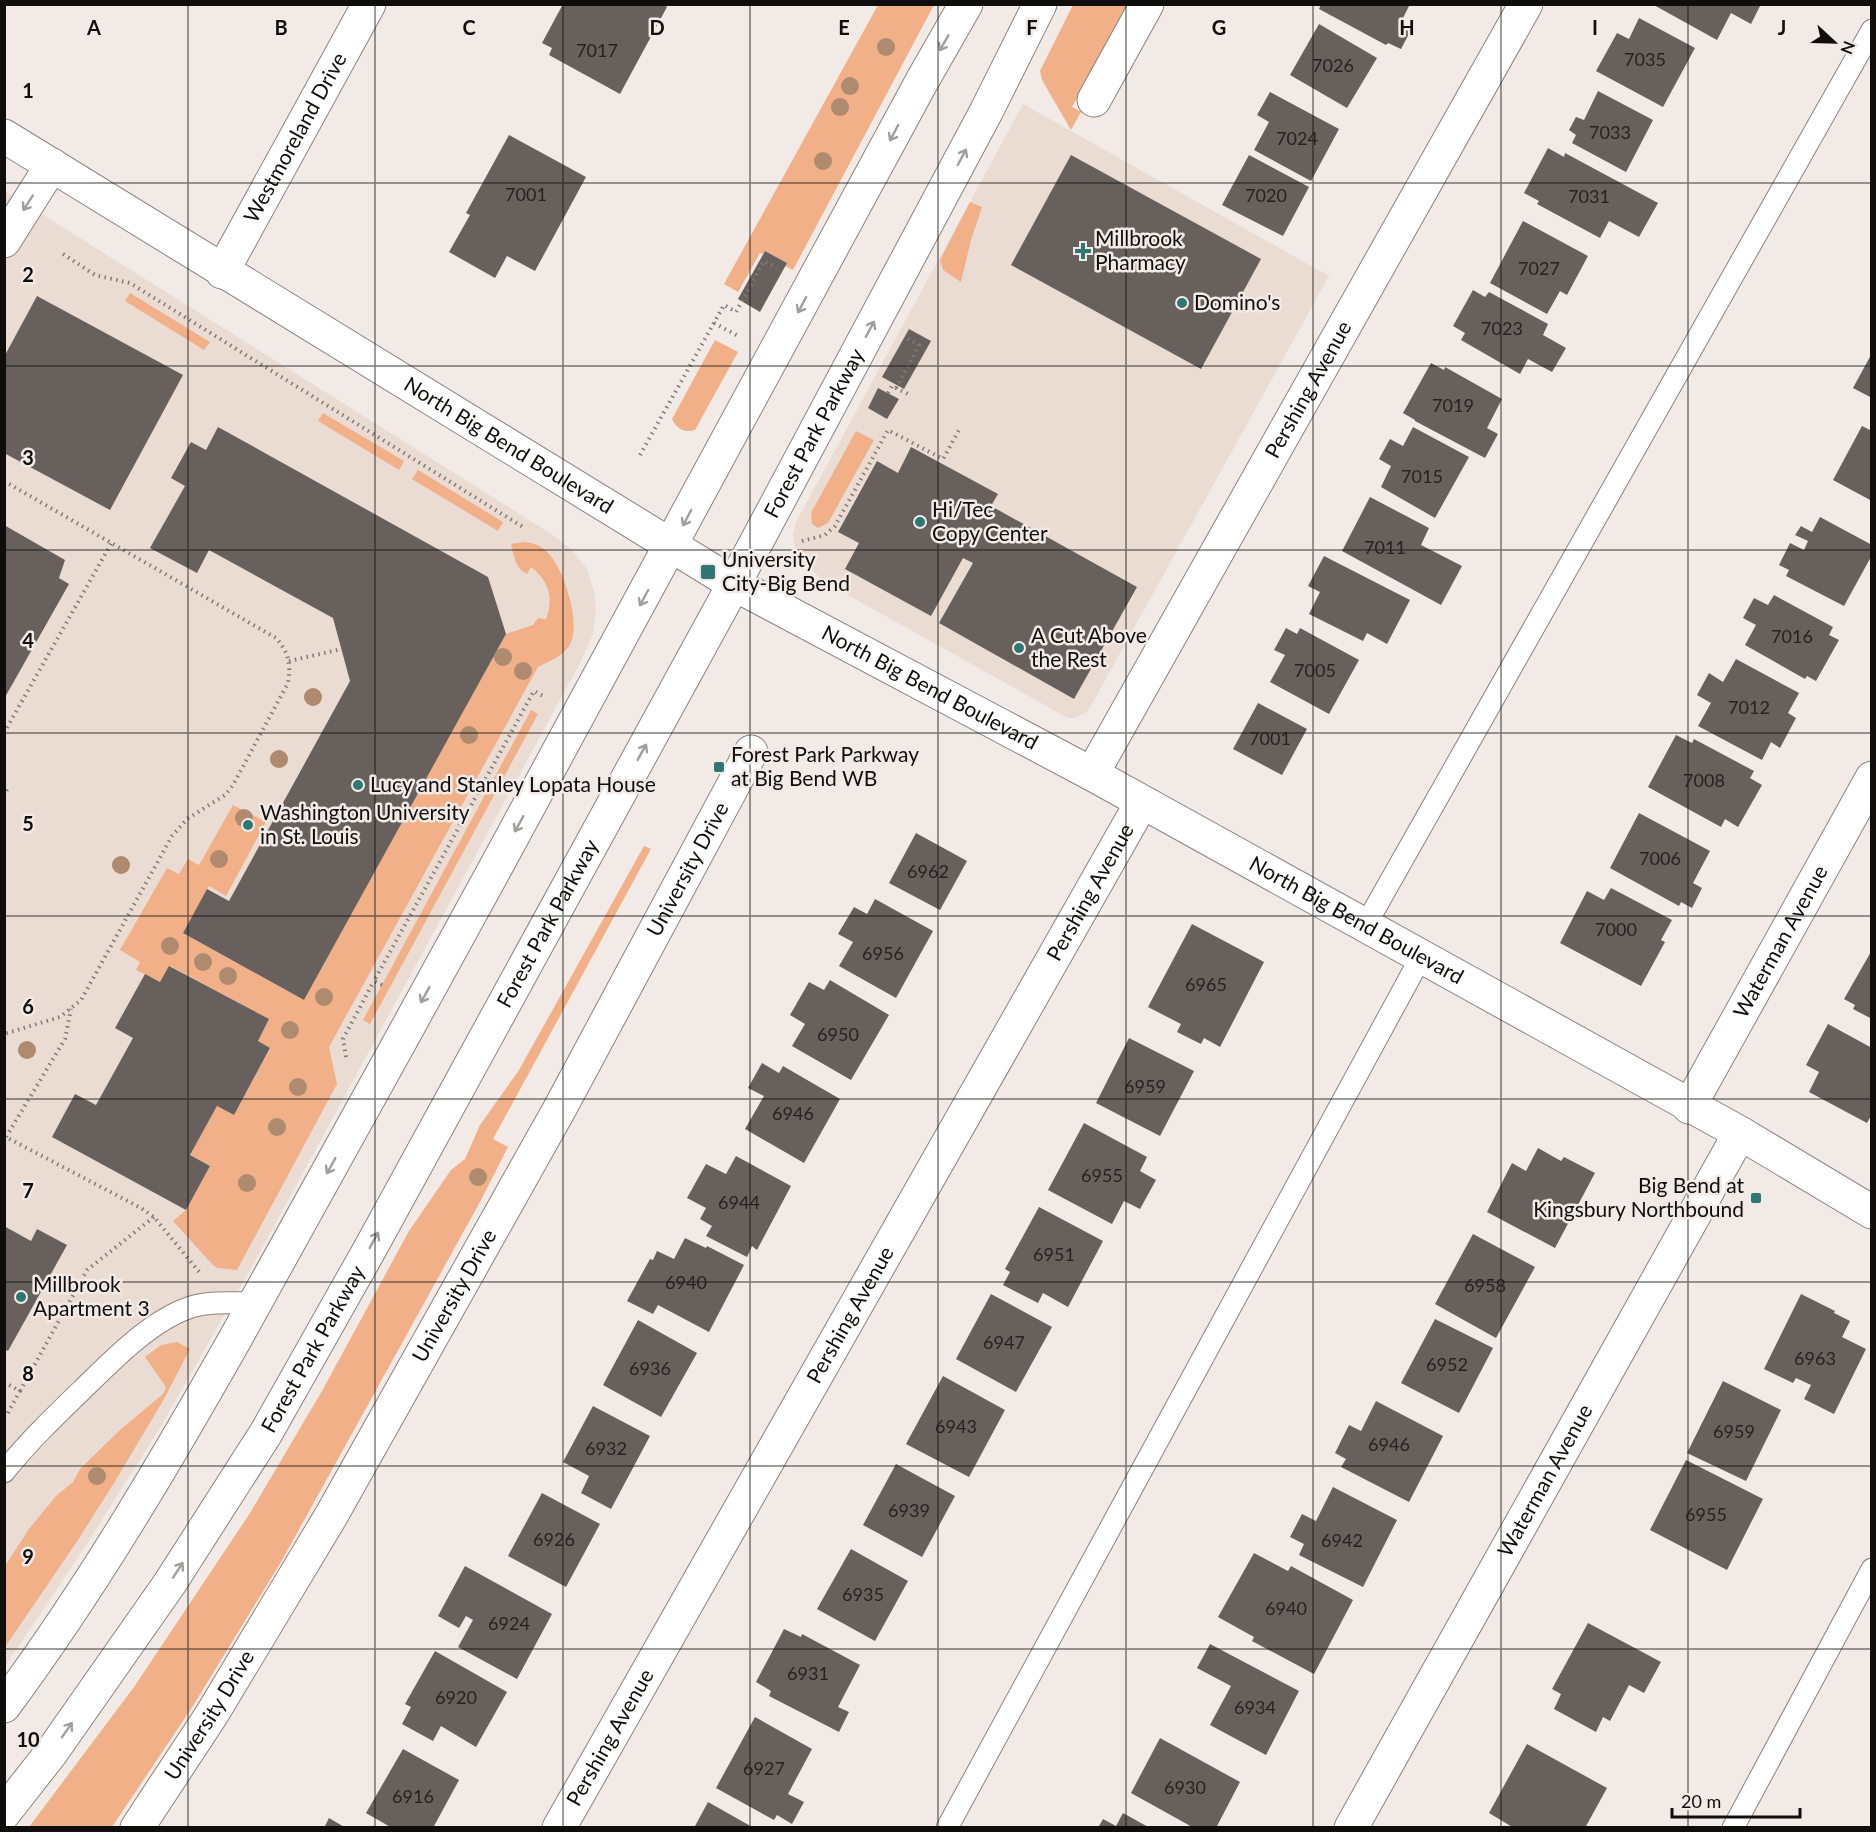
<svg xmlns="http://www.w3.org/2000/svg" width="1876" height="1832" font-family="Lato,sans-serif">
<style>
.built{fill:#eadcd3}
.green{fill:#f1b088}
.building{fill:#67605d}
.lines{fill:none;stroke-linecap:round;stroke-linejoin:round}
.service-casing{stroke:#8a837f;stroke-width:23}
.minor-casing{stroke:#8a837f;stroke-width:35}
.secondary-casing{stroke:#8a837f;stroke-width:35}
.primary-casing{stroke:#8a837f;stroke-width:35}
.path{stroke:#807b78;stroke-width:4;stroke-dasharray:1.5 4.5;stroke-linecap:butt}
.service{stroke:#fff;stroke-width:21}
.minor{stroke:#fff;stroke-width:33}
.secondary{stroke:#fff;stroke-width:33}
.primary{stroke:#fff;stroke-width:33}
.tree{fill:#ae8a6f}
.oneway{stroke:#9f9f9e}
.grid{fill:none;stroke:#100e0c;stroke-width:1.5;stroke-opacity:0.55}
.poi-dot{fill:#2e7772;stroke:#f2eae6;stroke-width:2}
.labels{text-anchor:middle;stroke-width:5;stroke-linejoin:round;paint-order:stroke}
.number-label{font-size:18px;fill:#262220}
.street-label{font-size:21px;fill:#100e0c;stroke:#f2eae6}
.poi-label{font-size:21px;fill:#100e0c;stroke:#f2eae6;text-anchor:start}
.grid-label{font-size:20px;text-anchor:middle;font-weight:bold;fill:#100e0c;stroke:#f2eae6;stroke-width:5;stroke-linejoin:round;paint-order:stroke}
</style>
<rect width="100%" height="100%" fill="#f2eae6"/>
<g class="built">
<polygon points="1023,104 1329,276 1088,711 1075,718 1068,718 828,584 803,563 795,548 793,535 796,522"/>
<polygon points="5,191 553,535 572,550 587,569 594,592 596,609 593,634 581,661 254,1263 158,1431 79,1556 5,1666"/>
</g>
<g class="green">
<polygon points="878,5 934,5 793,270 785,266 787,263 765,251 763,254 760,253 738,292 724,284"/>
<polygon points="1073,5 1127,5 1072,107 1081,112 1071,130 1042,80 1040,71"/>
<polygon points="970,202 982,207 971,240 961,282 943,270 940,260"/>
<polygon points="130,293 210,342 204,350 125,301"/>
<path d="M715,340L738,352L695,430C684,433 677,429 672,419Z"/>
<polygon points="323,413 404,461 399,470 318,421"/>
<polygon points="856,431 874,440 828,523 818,528 812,524 811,513"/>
<polygon points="418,470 503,522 498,531 412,479"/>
<path d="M523,542C532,543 538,544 545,550C563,564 583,626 569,646C562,657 549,661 538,667L329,1047L337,1084L237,1270L217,1268L212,1264L173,1221L186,1210L210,1166L190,1155L217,1106L234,1115L270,1049L258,1041L269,1019L170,966L160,982L136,970L140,962L120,950L167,868L179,874L188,859L199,865L233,805L266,822L226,896L209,886L183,933L304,1000L506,634L533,625L538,618L546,619C554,598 549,581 531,567L527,574C515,568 514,556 511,544Z"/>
<polygon points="531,710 538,714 370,1024 363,1020"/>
<polygon points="644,846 651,849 493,1139 508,1147 480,1202 281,1562 191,1709 112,1827 29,1827 134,1687 250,1513 322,1391 409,1231 451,1170 465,1159 480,1125 519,1070"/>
<polygon points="177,1342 190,1349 164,1399 114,1483 76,1543 5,1647 5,1566 29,1529 56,1496 73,1482 80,1469 121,1429 163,1394 166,1387 145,1357 161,1345"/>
</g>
<g class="building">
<polygon points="563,4 662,4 667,7 620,94 549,55 552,48 542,43"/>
<polygon points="1321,4 1410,4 1401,22 1412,28 1401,49 1388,43 1386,45 1319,9"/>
<polygon points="1652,4 1761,4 1751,24 1731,13 1717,40"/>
<polygon points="1639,18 1695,48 1663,107 1596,71 1617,33 1629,39"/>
<polygon points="1319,24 1377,58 1347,108 1290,75"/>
<polygon points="1598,91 1653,120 1626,172 1572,143 1576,135 1569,130 1576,117 1584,120"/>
<polygon points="1270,92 1339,129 1311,181 1254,150 1269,122 1257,115"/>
<polygon points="509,135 586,177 535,271 507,256 495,278 449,252 470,215 466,213"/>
<polygon points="1548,148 1564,157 1565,153 1658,203 1639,237 1609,221 1600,238 1537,204 1539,201 1524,193"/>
<polygon points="1071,155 1261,259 1201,369 1011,265"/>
<polygon points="1249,155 1309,187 1283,236 1222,205"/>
<polygon points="1523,221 1588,256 1567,295 1560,291 1547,314 1490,283"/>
<polygon points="765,251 787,263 760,312 738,299"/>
<polygon points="1473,290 1485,297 1489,292 1548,324 1543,335 1566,348 1552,372 1528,359 1520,374 1461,340 1465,333 1453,326"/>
<polygon points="37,296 183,375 110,510 4,453 4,357"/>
<polygon points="909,329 931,341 904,389 882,377"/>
<polygon points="1872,353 1872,398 1853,388"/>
<polygon points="1431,363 1444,370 1445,367 1502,399 1487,428 1498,434 1485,458 1415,421 1415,420 1403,413"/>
<polygon points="878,388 899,399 887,419 868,408"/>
<polygon points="1862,426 1872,431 1872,501 1833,480"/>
<polygon points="218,427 488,577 506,634 304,1000 183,933 207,889 229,901 350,681 333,618 209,550 197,573 150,548 185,486 171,478 191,442 206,450"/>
<polygon points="1413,427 1469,457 1435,518 1381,487 1391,466 1379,459 1390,439 1403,446"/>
<polygon points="911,447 998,494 991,506 1137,587 1074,699 939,623 973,563 963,558 931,616 845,569 859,543 838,532 877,461 898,473"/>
<polygon points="1370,497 1429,528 1421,545 1462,566 1441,605 1342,551"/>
<polygon points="1820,517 1872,545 1872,555 1844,606 1786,576 1789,570 1779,565 1790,543 1804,550 1808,541 1795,535 1801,526 1812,532"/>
<polygon points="4,525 65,560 59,578 69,584 4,699"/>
<polygon points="1324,556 1410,600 1387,644 1367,633 1363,641 1309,614 1320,592 1308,586"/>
<polygon points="1774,595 1833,627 1829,635 1839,640 1816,681 1807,676 1805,679 1745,645 1756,625 1743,618 1754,598 1768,605"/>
<polygon points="1286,628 1297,634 1300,628 1359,660 1329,714 1270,682 1285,655 1274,650"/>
<polygon points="1736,659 1799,693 1788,713 1796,718 1780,748 1771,742 1762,760 1698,726 1711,703 1697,695 1709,673 1723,682"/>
<polygon points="1258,703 1307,729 1282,775 1233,749"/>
<polygon points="1676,735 1692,743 1694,739 1754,771 1750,778 1762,785 1738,827 1725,819 1721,827 1648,787"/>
<polygon points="1639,813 1710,851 1693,883 1702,888 1692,908 1681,902 1679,906 1610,868"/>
<polygon points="916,833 967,861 940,910 889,883"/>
<polygon points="1611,888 1672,920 1661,940 1665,942 1641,986 1560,943 1587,891 1604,900"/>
<polygon points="875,899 933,931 896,998 839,966 853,942 838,934 854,907 867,914"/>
<polygon points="1192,924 1264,962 1220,1047 1204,1038 1201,1044 1177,1032 1181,1024 1148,1007"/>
<polygon points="1872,950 1872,1019 1853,1009 1855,1005 1844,999"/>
<polygon points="169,966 269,1019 258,1041 270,1048 234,1115 217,1106 190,1155 210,1166 186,1210 52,1137 75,1094 96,1105 133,1038 115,1028 145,974 160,982"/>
<polygon points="830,980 889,1015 851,1080 792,1046 805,1024 790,1015 809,982 824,990"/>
<polygon points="1828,1024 1872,1048 1872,1114 1867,1123 1809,1092 1819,1072 1806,1065"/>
<polygon points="1129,1038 1194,1071 1160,1136 1096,1103"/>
<polygon points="762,1063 779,1073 783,1066 840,1099 804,1163 745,1129 764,1096 748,1088"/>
<polygon points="1084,1123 1147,1157 1140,1171 1156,1180 1140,1209 1124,1201 1112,1224 1048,1190"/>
<polygon points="1538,1148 1561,1161 1564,1157 1595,1173 1555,1248 1487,1212 1512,1163 1526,1171"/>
<polygon points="736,1156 791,1186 757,1250 752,1246 747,1257 706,1236 712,1226 700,1219 706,1208 687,1198 706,1164 726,1174"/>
<polygon points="1039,1207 1103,1241 1068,1307 1043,1293 1038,1303 1003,1285 1010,1272 1005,1269"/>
<polygon points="4,1226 31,1241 37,1229 67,1245 8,1351 4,1349"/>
<polygon points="1473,1234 1535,1267 1496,1338 1435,1304"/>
<polygon points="685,1238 706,1248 707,1246 744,1265 709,1332 658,1305 653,1314 627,1301 650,1259 653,1260 657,1251 674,1259"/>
<polygon points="991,1294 1052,1327 1016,1392 956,1359"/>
<polygon points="1801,1294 1835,1311 1834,1313 1850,1321 1842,1337 1866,1349 1834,1414 1804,1399 1811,1385 1796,1378 1793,1383 1764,1369"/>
<polygon points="1435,1319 1493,1348 1459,1413 1401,1383"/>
<polygon points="638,1320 697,1353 661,1417 603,1385"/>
<polygon points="943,1376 1005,1410 969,1477 906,1444"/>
<polygon points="1723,1381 1781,1410 1746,1481 1687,1453"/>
<polygon points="1376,1401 1443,1436 1409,1502 1341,1467 1346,1459 1335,1453 1349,1425 1361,1431"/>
<polygon points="593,1406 650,1436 611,1509 581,1493 589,1476 563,1462"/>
<polygon points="1686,1460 1763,1499 1727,1570 1650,1530"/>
<polygon points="896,1464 955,1496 922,1557 863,1525"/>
<polygon points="1333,1487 1397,1520 1363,1587 1299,1555 1304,1544 1290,1537 1302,1514 1316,1521"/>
<polygon points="542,1493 600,1524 566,1587 508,1556"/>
<polygon points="851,1549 908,1581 875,1641 817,1609"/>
<polygon points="1254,1553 1288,1571 1291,1566 1353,1600 1314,1674 1252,1641 1254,1637 1218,1617"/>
<polygon points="465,1566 552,1614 517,1679 458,1647 473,1620 466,1616 459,1628 438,1616"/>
<polygon points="1588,1623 1661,1662 1644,1693 1629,1685 1610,1721 1603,1717 1596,1732 1554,1709 1561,1694 1552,1689"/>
<polygon points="784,1629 801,1637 802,1634 860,1665 838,1707 849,1712 839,1732 769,1696 771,1691 756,1682"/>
<polygon points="1210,1644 1299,1691 1266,1755 1210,1725 1231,1686 1197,1668"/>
<polygon points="435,1651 507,1692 476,1747 441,1726 433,1741 402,1724 411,1707 405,1704"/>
<polygon points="755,1717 812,1749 788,1794 804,1802 792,1824 777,1815 774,1820 716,1788"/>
<polygon points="1160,1738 1240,1782 1216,1828 1194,1828 1131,1793"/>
<polygon points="1527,1744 1607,1788 1585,1828 1514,1828 1489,1813"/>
<polygon points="403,1749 459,1780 433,1828 392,1828 366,1813"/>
<polygon points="708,1802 754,1828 694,1828"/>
<polygon points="1123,1813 1150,1828 1098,1828 1103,1819 1116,1826"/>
<polygon points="329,1818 346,1828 324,1828"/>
</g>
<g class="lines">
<defs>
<g id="service">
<polyline points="1365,926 1872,30"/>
<path d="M4,1472C28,1442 55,1416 83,1389C113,1360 151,1320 191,1307C211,1301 234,1303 255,1303"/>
<polyline points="947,1828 1421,957"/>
<polyline points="1733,1828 1872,1569"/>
</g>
<g id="minor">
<polyline points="1094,100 1147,4"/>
<polyline points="4,241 52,165"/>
<path id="s1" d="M222,272L369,4"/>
<path id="s2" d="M1092,774L1526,4"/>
<path id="s3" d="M1689,1107L1872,778"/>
<path id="s4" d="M137,1828L212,1714L331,1516L559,1110L751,752"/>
<path id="s5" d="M559,1828L1142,802"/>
<path id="s6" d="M1351,1828L1740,1133"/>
</g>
<g id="secondary">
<path id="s7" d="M4,136L734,584L1092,774L1740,1133L1872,1212"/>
</g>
<g id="primary">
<path d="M4,1706C90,1590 163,1466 234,1341C290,1240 346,1139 402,1038C577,720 750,401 922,81L966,4"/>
<path id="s8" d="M4,1813L51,1753L170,1583L266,1433L371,1247L734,584L986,112L1040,4"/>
</g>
</defs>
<use href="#service" class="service-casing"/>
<use href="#minor" class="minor-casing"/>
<use href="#secondary" class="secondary-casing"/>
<use href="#primary" class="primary-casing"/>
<g class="path">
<polyline points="63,254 95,275 130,283 523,527"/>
<polyline points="714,323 740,337"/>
<polyline points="896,388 919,345 908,339"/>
<polyline points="888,393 892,386 908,394"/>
<polyline points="640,455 724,305 736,312 764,261 777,268"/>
<path d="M4,481L276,638C289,653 291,664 288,683L233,785L225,795L187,819L172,836L81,1000L60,1017L4,1034"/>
<polyline points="802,541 825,535 835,526 888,430 943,459 959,430"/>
<polyline points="289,661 342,649"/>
<polyline points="4,733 112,542"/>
<polyline points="4,786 8,788 4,794"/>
<polyline points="382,985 374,981 534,691 545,697"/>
<polyline points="346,1057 343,1039 374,981"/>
<polyline points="4,1136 141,1208 154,1217 200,1273"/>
<polyline points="6,1137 65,1039 71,1009"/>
<polyline points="4,1382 20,1391 6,1416"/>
<polyline points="20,1391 87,1270 154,1217"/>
</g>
<use href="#service" class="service"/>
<use href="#minor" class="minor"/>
<use href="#secondary" class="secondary"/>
<use href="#primary" class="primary"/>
</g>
<g class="tree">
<circle cx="886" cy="47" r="9"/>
<circle cx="850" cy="86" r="9"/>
<circle cx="840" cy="107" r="9"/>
<circle cx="823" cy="161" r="9"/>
<circle cx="503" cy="657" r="9"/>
<circle cx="523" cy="671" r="9"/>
<circle cx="313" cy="697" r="9"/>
<circle cx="469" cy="735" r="9"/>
<circle cx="279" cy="759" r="9"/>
<circle cx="244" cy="818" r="9"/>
<circle cx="219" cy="859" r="9"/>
<circle cx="121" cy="865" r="9"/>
<circle cx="170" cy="946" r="9"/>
<circle cx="203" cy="962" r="9"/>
<circle cx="228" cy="976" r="9"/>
<circle cx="324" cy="997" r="9"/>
<circle cx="290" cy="1030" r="9"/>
<circle cx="27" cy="1050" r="9"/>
<circle cx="298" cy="1087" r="9"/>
<circle cx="277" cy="1127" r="9"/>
<circle cx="478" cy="1177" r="9"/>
<circle cx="247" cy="1183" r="9"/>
<circle cx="97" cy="1476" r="9"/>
</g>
<defs><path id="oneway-shaft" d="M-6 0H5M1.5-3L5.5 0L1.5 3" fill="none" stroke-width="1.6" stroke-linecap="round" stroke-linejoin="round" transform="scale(1.5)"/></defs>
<g class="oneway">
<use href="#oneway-shaft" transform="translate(944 43) rotate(120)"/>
<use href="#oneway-shaft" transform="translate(894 133) rotate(118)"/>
<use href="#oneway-shaft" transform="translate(962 157) rotate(-62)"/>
<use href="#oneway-shaft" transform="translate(28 203) rotate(123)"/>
<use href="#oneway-shaft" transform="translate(802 305) rotate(118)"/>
<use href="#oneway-shaft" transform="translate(870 329) rotate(-62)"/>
<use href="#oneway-shaft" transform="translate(687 518) rotate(118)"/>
<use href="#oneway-shaft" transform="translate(644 598) rotate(118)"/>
<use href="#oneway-shaft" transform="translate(642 752) rotate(-61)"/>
<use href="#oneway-shaft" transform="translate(519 824) rotate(119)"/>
<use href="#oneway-shaft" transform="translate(425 995) rotate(119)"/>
<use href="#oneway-shaft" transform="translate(331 1166) rotate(119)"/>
<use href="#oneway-shaft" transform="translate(374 1240) rotate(-61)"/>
<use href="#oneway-shaft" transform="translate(178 1570) rotate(-57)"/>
<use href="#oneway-shaft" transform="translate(67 1730) rotate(-55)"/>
</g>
<path class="grid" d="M188,4V1828M375,4V1828M563,4V1828M750,4V1828M938,4V1828M1126,4V1828M1313,4V1828M1501,4V1828M1688,4V1828M4,183H1872M4,366H1872M4,550H1872M4,733H1872M4,916H1872M4,1099H1872M4,1282H1872M4,1466H1872M4,1649H1872"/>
<g class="poi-dot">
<path d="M1080 242h6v6h6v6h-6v6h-6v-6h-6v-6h6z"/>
<circle cx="1182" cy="303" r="6"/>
<circle cx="920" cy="522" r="6"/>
<rect x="700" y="564" width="16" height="16" rx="3"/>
<circle cx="1019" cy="648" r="6"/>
<rect x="713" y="761" width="12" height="12" rx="3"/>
<circle cx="358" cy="785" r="6"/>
<circle cx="248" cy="825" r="6"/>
<rect x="1750" y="1192" width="12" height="12" rx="3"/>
<circle cx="21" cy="1297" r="6"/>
</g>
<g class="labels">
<g class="number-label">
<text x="597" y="57">7017</text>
<text x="1645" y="66">7035</text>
<text x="1333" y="72">7026</text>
<text x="1610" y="139">7033</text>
<text x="1297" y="145">7024</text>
<text x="526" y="201">7001</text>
<text x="1266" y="202">7020</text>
<text x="1589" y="203">7031</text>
<text x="1539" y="275">7027</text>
<text x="1502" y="335">7023</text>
<text x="1453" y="412">7019</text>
<text x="1422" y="483">7015</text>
<text x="1385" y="554">7011</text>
<text x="1792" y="643">7016</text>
<text x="1315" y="677">7005</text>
<text x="1749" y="714">7012</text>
<text x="1270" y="745">7001</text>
<text x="1704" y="787">7008</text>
<text x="1660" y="865">7006</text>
<text x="928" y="878">6962</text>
<text x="1616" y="936">7000</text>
<text x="883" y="960">6956</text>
<text x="1206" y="991">6965</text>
<text x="838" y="1041">6950</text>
<text x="1145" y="1093">6959</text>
<text x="793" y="1120">6946</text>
<text x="1102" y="1182">6955</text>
<text x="739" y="1209">6944</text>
<text x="1054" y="1261">6951</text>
<text x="686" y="1289">6940</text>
<text x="1485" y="1292">6958</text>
<text x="1004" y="1349">6947</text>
<text x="1815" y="1365">6963</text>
<text x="1447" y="1371">6952</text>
<text x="650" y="1375">6936</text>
<text x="956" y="1433">6943</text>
<text x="1734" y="1438">6959</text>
<text x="1389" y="1451">6946</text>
<text x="606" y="1455">6932</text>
<text x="909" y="1517">6939</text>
<text x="1706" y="1521">6955</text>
<text x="554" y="1546">6926</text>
<text x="1342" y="1547">6942</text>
<text x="863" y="1601">6935</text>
<text x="1286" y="1615">6940</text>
<text x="509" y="1630">6924</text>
<text x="808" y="1680">6931</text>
<text x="456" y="1704">6920</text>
<text x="1255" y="1714">6934</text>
<text x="764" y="1775">6927</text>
<text x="1185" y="1794">6930</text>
<text x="413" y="1803">6916</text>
</g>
<g class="street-label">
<text dy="7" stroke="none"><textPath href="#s1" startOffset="153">Westmoreland Drive</textPath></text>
<text dy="7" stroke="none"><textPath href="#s2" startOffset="441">Pershing Avenue</textPath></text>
<text dy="7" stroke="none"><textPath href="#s8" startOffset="1602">Forest Park Parkway</textPath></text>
<text dy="7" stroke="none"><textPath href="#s7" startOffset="592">North Big Bend Boulevard</textPath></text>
<text dy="7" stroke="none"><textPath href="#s7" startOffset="1078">North Big Bend Boulevard</textPath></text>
<text dy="7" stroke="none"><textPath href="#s4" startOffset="1106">University Drive</textPath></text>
<text dy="7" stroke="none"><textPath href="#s5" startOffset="1076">Pershing Avenue</textPath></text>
<text dy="7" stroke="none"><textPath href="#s7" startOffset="1564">North Big Bend Boulevard</textPath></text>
<text dy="7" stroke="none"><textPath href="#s8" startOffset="1044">Forest Park Parkway</textPath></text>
<text dy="7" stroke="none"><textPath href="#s3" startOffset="189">Waterman Avenue</textPath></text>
<text dy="7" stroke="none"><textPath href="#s4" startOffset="620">University Drive</textPath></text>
<text dy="7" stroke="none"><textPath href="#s5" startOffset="590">Pershing Avenue</textPath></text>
<text dy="7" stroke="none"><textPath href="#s8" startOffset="558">Forest Park Parkway</textPath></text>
<text dy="7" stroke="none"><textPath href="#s6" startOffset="398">Waterman Avenue</textPath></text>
<text dy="7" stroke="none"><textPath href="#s4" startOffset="134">University Drive</textPath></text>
<text dy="7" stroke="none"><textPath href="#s5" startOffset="104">Pershing Avenue</textPath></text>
</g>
<g class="poi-label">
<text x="1095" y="246">Millbrook<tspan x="1095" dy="24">Pharmacy</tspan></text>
<text x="1194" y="310">Domino's</text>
<text x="932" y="517">Hi/Tec<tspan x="932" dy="24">Copy Center</tspan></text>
<text x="722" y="567">University<tspan x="722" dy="24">City-Big Bend</tspan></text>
<text x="1031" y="643">A Cut Above<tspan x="1031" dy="24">the Rest</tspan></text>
<text x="731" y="762">Forest Park Parkway<tspan x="731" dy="24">at Big Bend WB</tspan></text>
<text x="370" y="792">Lucy and Stanley Lopata House</text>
<text x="260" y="820">Washington University<tspan x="260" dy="24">in St. Louis</tspan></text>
<text x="1744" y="1193" text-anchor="end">Big Bend at<tspan x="1744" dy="24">Kingsbury Northbound</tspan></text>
<text x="33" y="1292">Millbrook<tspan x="33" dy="24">Apartment 3</tspan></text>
</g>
</g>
<g class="grid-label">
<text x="94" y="35">A</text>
<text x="281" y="35">B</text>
<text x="469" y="35">C</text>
<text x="657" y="35">D</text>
<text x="844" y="35">E</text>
<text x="1032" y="35">F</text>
<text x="1219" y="35">G</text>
<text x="1407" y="35">H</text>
<text x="1595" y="35">I</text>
<text x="1782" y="35">J</text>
<text x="28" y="98">1</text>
<text x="28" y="282">2</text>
<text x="28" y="465">3</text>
<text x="28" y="648">4</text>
<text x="28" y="831">5</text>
<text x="28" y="1014">6</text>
<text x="28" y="1198">7</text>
<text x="28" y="1381">8</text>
<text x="28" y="1564">9</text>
<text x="28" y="1747">10</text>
</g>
<rect width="1876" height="1832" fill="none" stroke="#100e0c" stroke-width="12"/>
<g transform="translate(1834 42) rotate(112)" stroke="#f2eae6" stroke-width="4.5" paint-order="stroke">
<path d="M0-4.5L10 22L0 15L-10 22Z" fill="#100e0c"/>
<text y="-9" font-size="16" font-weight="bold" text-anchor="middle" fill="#100e0c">N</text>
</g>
<path d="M1672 1808v9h128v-9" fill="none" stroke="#100e0c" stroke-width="3"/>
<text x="1681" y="1808" font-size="18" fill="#100e0c" stroke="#f2eae6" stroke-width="4.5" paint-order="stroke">20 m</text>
</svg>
